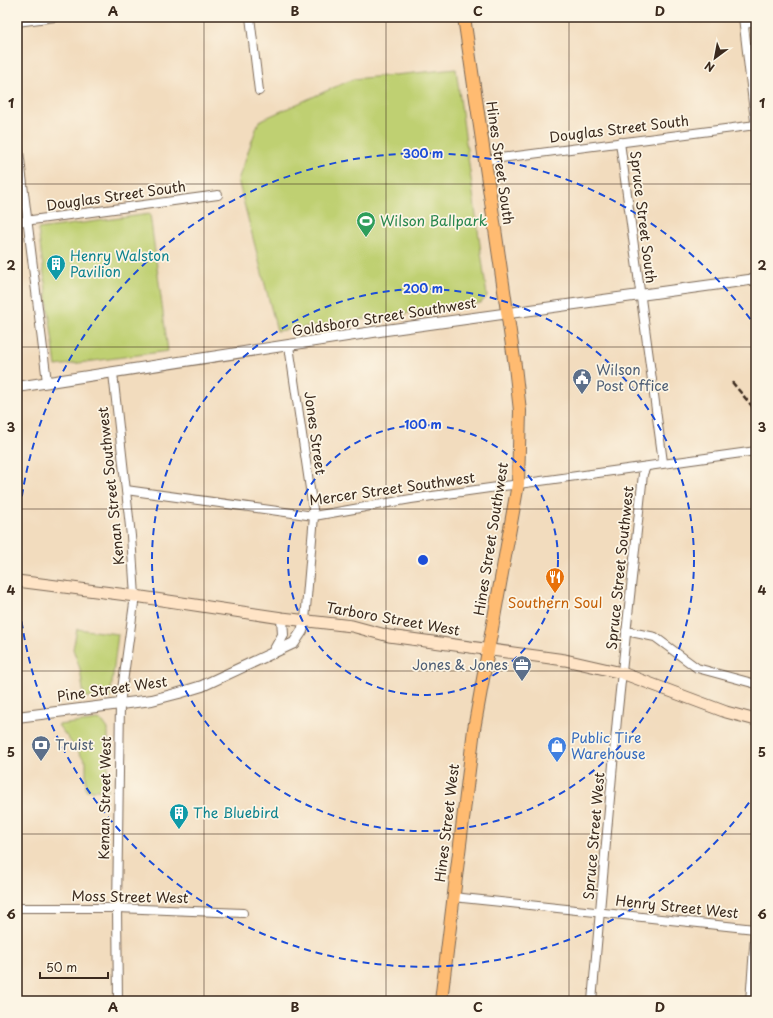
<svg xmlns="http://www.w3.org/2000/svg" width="773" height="1018" font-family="'Playpen Sans',sans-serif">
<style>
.green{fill:#bfd072;stroke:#7d7d48}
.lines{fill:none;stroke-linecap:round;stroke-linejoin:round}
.minor-casing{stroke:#7b6856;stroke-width:10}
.tertiary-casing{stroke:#7b6856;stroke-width:12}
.secondary-casing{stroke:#7b6856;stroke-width:13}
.primary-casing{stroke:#7b6856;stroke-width:14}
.minor{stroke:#fff;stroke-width:8}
.tertiary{stroke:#fff;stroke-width:10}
.secondary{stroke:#ffe4c6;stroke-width:11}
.primary{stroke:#ffbb71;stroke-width:12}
.rail{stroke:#3b2a1e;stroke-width:2.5;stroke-dasharray:6 3;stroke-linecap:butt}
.grid{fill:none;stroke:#3b2a1e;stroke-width:1;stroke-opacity:0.55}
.ring{fill:none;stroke:#1d4ed8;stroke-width:2;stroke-dasharray:7 5}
.labels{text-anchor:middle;stroke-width:3.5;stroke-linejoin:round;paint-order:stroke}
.street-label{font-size:14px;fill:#3b2a1e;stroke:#fcf5e5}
.leisure-label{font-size:14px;fill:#27864d;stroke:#fcf5e5;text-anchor:start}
.culture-label{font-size:14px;fill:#0d838f;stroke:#fcf5e5;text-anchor:start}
.service-label{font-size:14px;fill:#4e5e75;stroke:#fcf5e5;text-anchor:start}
.food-label{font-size:14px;fill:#c56008;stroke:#fcf5e5}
.shop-label{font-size:14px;fill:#366cbe;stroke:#fcf5e5;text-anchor:start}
.centre{fill:#1d4ed8;stroke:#fcf5e5;stroke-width:2}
.ring-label{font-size:12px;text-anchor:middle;font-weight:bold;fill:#1d4ed8;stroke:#fcf5e5;stroke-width:3.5;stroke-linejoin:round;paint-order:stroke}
.neatline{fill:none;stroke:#3b2a1e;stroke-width:1.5}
.grid-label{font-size:13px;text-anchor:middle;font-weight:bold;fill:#3b2a1e}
</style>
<rect width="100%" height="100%" fill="#fcf5e5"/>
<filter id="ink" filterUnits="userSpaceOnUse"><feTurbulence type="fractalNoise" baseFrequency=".025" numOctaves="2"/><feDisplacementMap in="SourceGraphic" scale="8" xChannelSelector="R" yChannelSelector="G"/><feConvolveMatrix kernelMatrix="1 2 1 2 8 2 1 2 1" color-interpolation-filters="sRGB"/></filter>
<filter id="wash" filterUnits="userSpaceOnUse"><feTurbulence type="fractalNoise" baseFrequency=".012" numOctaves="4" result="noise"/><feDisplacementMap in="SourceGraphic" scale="16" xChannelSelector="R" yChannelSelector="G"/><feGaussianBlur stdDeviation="0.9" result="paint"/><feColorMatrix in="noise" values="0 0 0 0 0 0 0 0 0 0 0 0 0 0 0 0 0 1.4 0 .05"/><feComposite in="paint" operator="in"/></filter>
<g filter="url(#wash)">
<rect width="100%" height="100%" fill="#f2dcbe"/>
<g class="green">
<polygon points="456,69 487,296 481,303 277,331 238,180 259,121 353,79"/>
<polygon points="150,214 168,351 56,366 38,229"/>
<polygon points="77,629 118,634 110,699 84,697 80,669 73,649"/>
<polygon points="98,720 103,722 108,729 108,790 86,790 86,762 58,725"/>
</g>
</g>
<g filter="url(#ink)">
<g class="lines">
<defs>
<g id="minor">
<polyline points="250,17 259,91"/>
<polyline points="743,17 756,129"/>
<polyline points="17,22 55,17"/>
<polyline points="744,24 756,22"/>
<polyline points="17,135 47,382"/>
<polyline points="620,142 663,462"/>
<polyline points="485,160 756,125"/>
<polyline points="17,222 218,195"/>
<polyline points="289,346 314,516 305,620"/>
<polyline points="113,373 131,536 135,596 120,704 117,908 118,1001"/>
<polyline points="126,490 314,516 411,499 756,451"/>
<polyline points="626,631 655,637 697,668 756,684"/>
<polyline points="453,897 755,929"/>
<polyline points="17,908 117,908 243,913"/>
<polyline points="592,1001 617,719 643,474 646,467"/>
<polyline points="750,1001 756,921"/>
</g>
<g id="tertiary">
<polyline points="17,387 386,330 756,279"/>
<polyline points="273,653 283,635 282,618"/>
<polyline points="17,717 152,700 179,693 202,686 294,643 302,631 305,620"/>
</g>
<polyline id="secondary" points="17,581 135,596 282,618 352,626 389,636 565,660 622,673 726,712 756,720"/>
<polyline id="primary" points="441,1001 474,729 518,484 520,411 515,366 464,17"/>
</defs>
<use href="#minor" class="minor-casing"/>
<use href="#tertiary" class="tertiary-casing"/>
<use href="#secondary" class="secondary-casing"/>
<use href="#primary" class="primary-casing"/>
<use href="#minor" class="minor"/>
<use href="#tertiary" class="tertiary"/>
<use href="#secondary" class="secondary"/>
<use href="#primary" class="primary"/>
<polyline class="rail" points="732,382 756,411"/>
</g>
</g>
<path class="grid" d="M204,17V1001M386,17V1001M569,17V1001M17,184H756M17,347H756M17,509H756M17,671H756M17,834H756"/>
<g class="ring">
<circle cx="423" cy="560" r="135"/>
<circle cx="423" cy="560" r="271"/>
<path d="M756 793A406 406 0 0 1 17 564M17 556A406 406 0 0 1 756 327"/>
</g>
<defs>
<symbol id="stadium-pin" viewBox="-11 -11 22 30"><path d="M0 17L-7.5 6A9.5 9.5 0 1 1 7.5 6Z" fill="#2e9e5b" stroke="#fcf5e5"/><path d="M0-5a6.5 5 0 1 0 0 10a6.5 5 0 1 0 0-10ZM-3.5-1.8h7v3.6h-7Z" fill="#fff"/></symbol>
<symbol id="building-pin" viewBox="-11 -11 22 30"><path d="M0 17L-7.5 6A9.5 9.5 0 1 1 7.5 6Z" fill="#0f9aa8" stroke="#fcf5e5"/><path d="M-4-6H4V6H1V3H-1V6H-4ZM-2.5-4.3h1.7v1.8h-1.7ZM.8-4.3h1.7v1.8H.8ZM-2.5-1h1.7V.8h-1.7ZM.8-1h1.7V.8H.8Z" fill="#fff"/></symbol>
<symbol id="civic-pin" viewBox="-11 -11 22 30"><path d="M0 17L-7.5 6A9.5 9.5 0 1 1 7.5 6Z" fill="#5c6f8a" stroke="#fcf5e5"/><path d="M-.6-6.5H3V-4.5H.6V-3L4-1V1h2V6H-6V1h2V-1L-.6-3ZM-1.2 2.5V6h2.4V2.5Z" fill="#fff"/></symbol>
<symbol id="restaurant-pin" viewBox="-11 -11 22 30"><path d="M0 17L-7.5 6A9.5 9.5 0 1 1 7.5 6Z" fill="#e8710a" stroke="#fcf5e5"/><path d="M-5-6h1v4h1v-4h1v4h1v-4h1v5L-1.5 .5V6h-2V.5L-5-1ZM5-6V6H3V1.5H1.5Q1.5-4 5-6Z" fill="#fff"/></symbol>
<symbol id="office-pin" viewBox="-11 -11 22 30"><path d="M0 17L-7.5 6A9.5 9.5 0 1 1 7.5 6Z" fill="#5c6f8a" stroke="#fcf5e5"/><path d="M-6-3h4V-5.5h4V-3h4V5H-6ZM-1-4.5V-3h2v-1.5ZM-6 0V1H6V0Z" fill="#fff"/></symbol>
<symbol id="bank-pin" viewBox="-11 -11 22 30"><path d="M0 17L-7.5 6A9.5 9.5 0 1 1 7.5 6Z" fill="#5c6f8a" stroke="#fcf5e5"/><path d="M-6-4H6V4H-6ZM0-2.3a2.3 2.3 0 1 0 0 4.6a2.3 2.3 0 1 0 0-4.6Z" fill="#fff"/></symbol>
<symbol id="shop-pin" viewBox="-11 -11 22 30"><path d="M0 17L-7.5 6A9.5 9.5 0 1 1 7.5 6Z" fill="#3f7fe0" stroke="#fcf5e5"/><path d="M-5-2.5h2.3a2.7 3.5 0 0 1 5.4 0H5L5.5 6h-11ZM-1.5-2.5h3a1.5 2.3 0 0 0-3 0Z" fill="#fff"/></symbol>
</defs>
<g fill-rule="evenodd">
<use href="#stadium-pin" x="355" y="210" width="22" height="30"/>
<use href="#building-pin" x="45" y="253" width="22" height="30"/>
<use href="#civic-pin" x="571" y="367" width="22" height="30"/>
<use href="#restaurant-pin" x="544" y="566" width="22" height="30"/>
<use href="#office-pin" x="511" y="654" width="22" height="30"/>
<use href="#bank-pin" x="30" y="734" width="22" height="30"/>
<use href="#shop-pin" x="546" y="735" width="22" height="30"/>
<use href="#building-pin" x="168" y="802" width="22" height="30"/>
</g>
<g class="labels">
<g class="street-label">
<text transform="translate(619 129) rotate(-7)" y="5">Douglas Street South</text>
<text transform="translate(500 163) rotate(82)" y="5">Hines Street South</text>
<text transform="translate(116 196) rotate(-8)" y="5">Douglas Street South</text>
<text transform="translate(643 217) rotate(83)" y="5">Spruce Street South</text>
<text transform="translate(384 317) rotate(-9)" y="5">Goldsboro Street Southwest</text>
<text transform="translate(315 433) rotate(82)" y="5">Jones Street</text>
<text transform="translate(111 486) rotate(-96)" y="5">Kenan Street Southwest</text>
<text transform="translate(392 489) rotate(-8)" y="5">Mercer Street Southwest</text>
<text transform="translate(491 539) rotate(-81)" y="5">Hines Street Southwest</text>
<text transform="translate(620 568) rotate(-84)" y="5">Spruce Street Southwest</text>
<text transform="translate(393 619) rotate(10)" y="5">Tarboro Street West</text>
<text transform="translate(112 689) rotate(-8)" y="5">Pine Street West</text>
<text transform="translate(105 798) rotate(-89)" y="5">Kenan Street West</text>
<text transform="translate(447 823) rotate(-83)" y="5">Hines Street West</text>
<text transform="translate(594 836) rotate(-85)" y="5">Spruce Street West</text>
<text transform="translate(130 897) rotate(1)" y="5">Moss Street West</text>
<text transform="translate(677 907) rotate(6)" y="5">Henry Street West</text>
</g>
<g class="leisure-label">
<text x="380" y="226">Wilson Ballpark</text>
</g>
<g class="culture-label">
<text x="70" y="261">Henry Walston<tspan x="70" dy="16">Pavilion</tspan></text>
<text x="193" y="818">The Bluebird</text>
</g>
<g class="service-label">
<text x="596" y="375">Wilson<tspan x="596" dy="16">Post Office</tspan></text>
<text x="508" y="670" text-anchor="end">Jones &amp; Jones</text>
<text x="55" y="750">Truist</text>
</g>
<g class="food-label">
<text x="555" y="608">Southern Soul</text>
</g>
<g class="shop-label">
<text x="571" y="743">Public Tire<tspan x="571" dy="16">Warehouse</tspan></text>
</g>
</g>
<circle cx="423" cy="560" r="6" class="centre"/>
<g class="ring-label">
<text x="423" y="158">300 m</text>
<text x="423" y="293">200 m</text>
<text x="423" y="429">100 m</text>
</g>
<rect width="773" height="1018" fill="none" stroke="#fcf5e5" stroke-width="44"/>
<g transform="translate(715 58) rotate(212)" stroke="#fcf5e5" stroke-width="3" paint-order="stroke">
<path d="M0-3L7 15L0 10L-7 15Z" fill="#3b2a1e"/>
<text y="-6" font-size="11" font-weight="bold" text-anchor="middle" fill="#3b2a1e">N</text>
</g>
<path d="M40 972v6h68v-6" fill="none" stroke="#3b2a1e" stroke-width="2"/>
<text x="46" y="972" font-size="12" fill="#3b2a1e" stroke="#fcf5e5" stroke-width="3" paint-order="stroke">50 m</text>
<rect x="22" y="22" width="729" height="974" class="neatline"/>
<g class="grid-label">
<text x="113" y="16">A</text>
<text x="295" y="16">B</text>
<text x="478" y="16">C</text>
<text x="660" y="16">D</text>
<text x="11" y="108">1</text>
<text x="762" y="108">1</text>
<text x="11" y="270">2</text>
<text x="762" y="270">2</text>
<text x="11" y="432">3</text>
<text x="762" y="432">3</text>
<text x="11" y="595">4</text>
<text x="762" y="595">4</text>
<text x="11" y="757">5</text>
<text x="762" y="757">5</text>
<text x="11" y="919">6</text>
<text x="762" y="919">6</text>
<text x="113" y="1012">A</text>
<text x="295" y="1012">B</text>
<text x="478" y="1012">C</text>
<text x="660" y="1012">D</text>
</g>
</svg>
